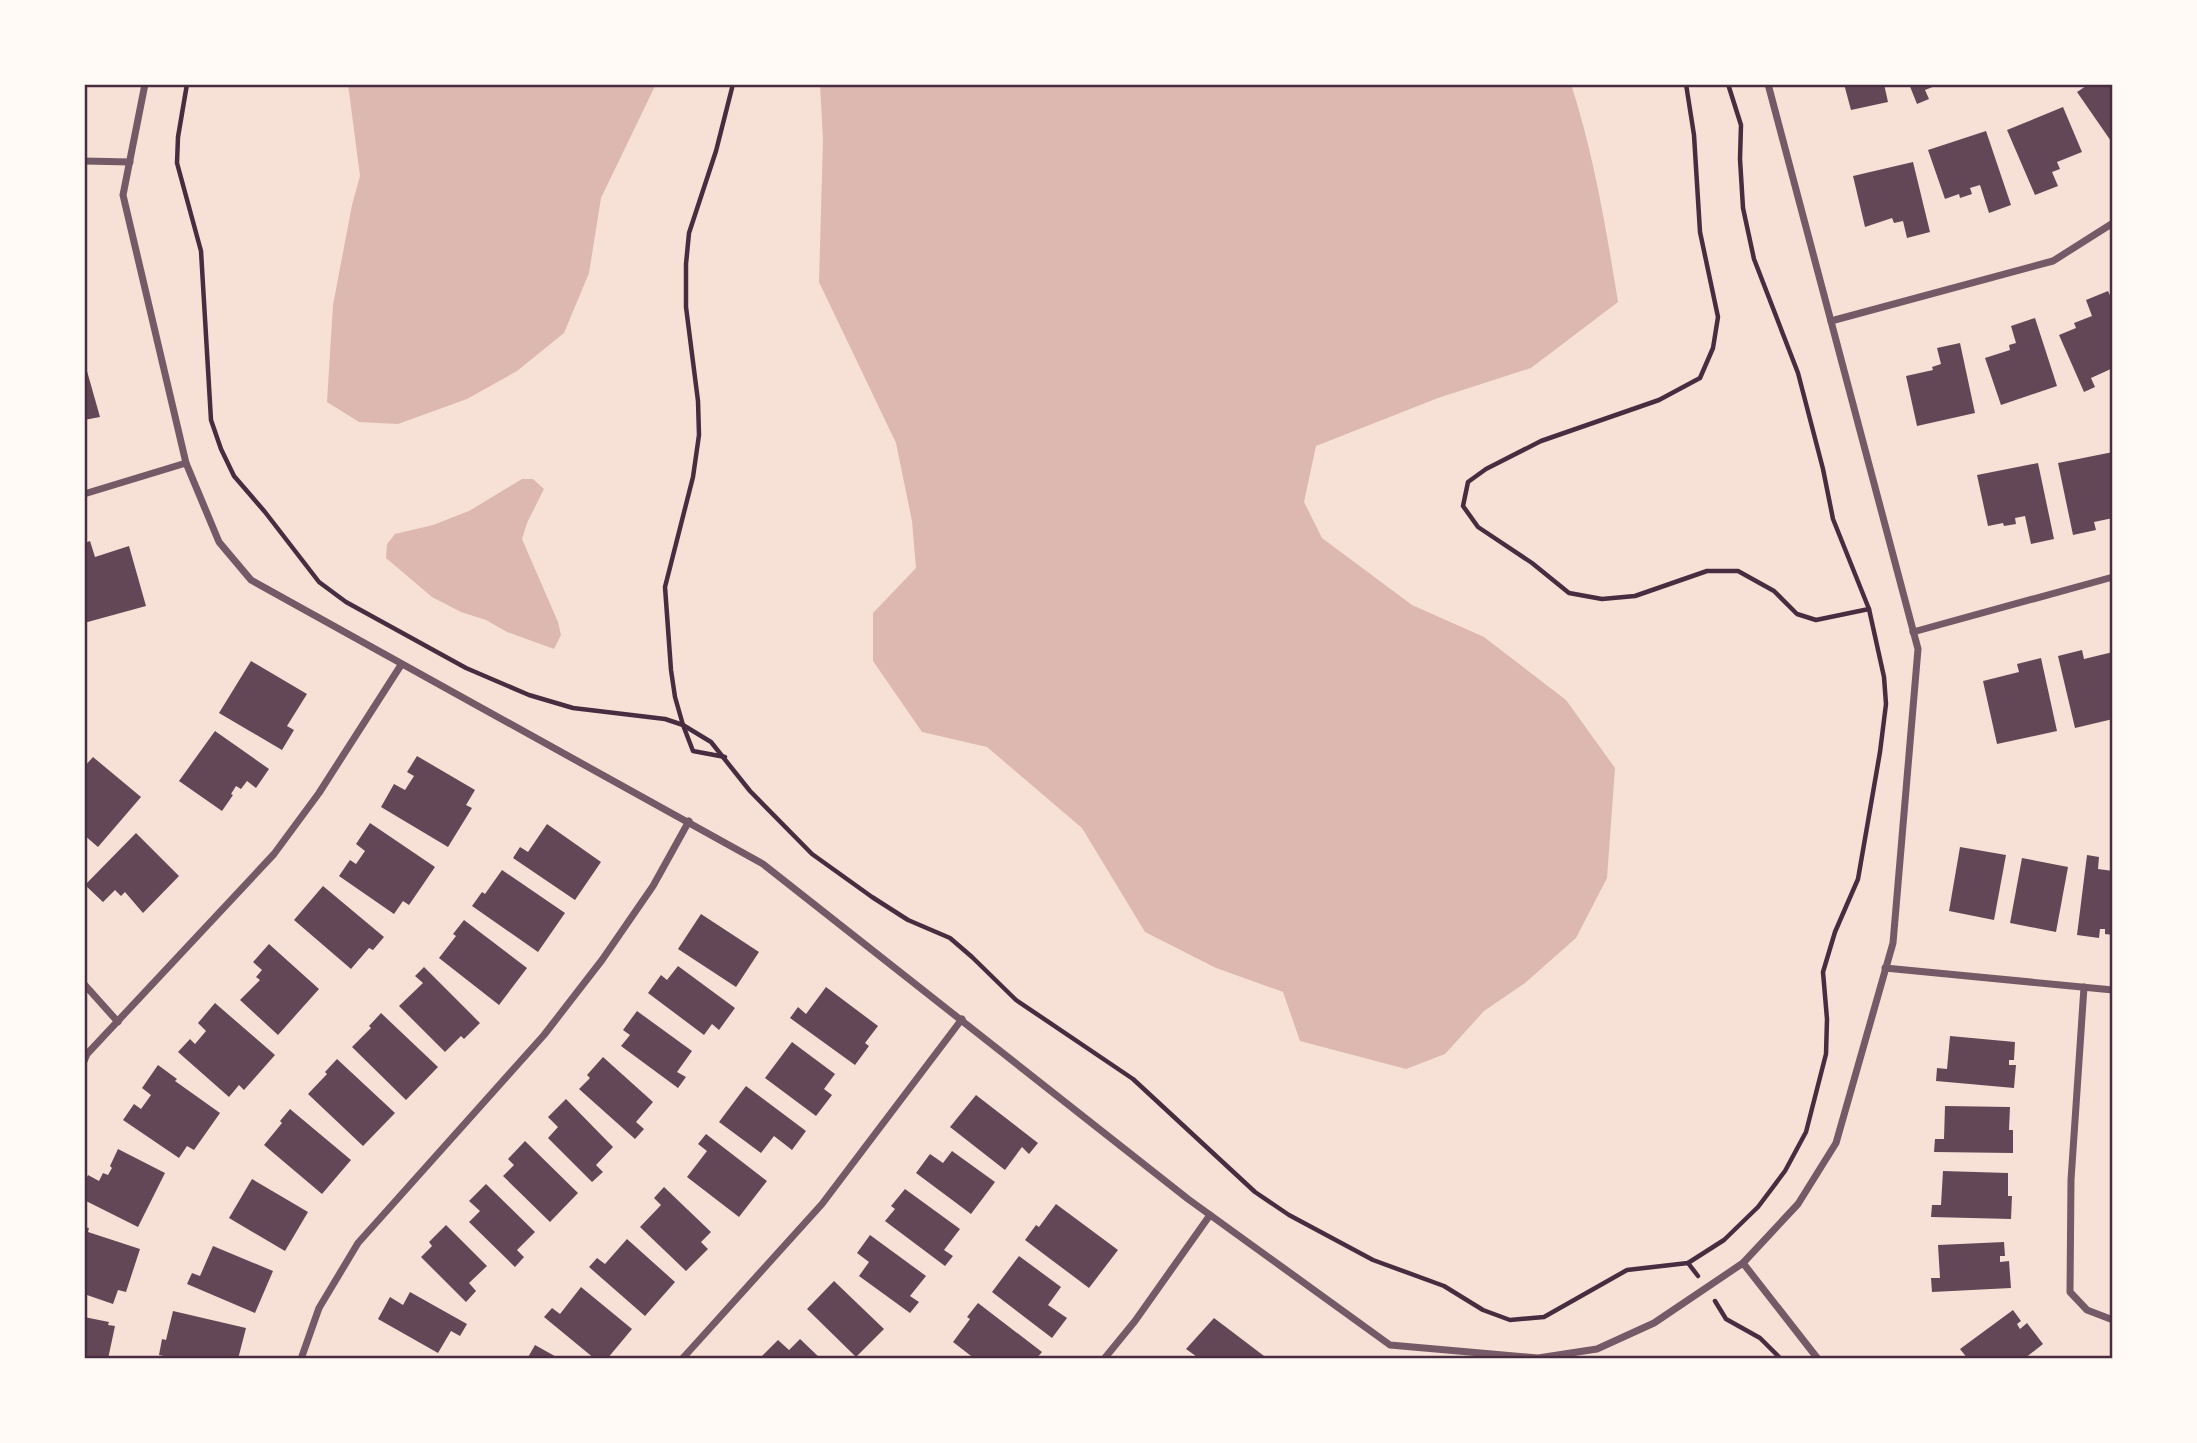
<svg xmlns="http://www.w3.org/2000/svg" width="2197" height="1443" font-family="'Titillium Web',sans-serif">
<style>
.water{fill:#dcb8b0}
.building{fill:#644757}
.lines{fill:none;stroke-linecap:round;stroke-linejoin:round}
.path{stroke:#4a2c40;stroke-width:4.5}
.minor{stroke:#755966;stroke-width:7}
.neatline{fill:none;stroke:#4a2c40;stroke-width:2.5}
</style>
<rect width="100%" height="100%" fill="#f7e1d7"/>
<g class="water">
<polygon points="348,84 656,84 601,198 589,273 564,333 517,371 467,399 398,424 359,422 327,402 333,305 352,205 360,176"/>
<path d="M820,84H1571C1594,155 1606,228 1618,302L1531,368L1438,398L1316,446L1304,502L1322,538L1412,605L1484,637L1566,700L1615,768L1607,878L1576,938L1525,983L1484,1011L1445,1054L1406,1069L1300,1041L1283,992L1216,968L1145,932L1082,828L987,747L922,732L873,661V613L916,568L912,521L896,443L819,282L823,140Z"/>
<polygon points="522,479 533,479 544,489 527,523 522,539 558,622 561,635 554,649 507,632 486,620 461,612 432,597 386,558 387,544 395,534 433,525 469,511"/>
</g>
<g class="building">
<polygon points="1844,84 1884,84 1888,102 1851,110"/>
<polygon points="1909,84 1940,84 1925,90 1929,99 1917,104"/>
<polygon points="2089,84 2113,84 2113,144 2077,92"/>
<polygon points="2063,107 2082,152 2057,162 2060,169 2052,172 2058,186 2035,195 2007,130"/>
<polygon points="1986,131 2011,205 1989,213 1980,185 1970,188 1972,194 1960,198 1959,194 1945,199 1928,150"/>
<polygon points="1913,162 1930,232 1907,238 1903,221 1894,223 1892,218 1865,227 1853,176"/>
<polygon points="2108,291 2113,302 2113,368 2091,378 2095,387 2084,392 2059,335 2076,328 2074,323 2092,316 2086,300"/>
<polygon points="2035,318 2057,386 2001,405 1985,358 2010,350 2009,345 2016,343 2011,326"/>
<polygon points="1960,343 1975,413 1917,426 1906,376 1933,370 1932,367 1941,364 1937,348"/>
<polygon points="85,364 100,417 84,420 84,365"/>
<polygon points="2113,452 2113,518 2094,522 2096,530 2073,535 2058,463"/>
<polygon points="2038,463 2054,539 2031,544 2025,516 2015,518 2016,524 2004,526 2003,523 1988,526 1977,475"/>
<polygon points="90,541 95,557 129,546 146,606 84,623 84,543"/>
<polygon points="2082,650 2084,659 2113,652 2113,719 2075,728 2058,656"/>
<polygon points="2041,658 2057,731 1997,744 1983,681 2019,672 2017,664"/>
<polygon points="251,661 307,694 287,726 294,730 282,750 219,713"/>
<polygon points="215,731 269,769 256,788 247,781 241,789 236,786 231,794 233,795 222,811 179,781"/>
<polygon points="417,756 475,790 466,805 472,808 448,847 381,807 394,784 405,790 414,776 407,772"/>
<polygon points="93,757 141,797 98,847 84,835 84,767"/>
<polygon points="370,823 435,867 409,905 403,901 394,914 339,876 350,860 356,864 365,851 356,844"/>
<polygon points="547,824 601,862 575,900 513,858 520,847 528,852"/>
<polygon points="136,833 179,876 143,913 125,892 121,896 115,890 103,902 85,885"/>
<polygon points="1960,847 2006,855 1994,920 1949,911"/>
<polygon points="2087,855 2099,857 2098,869 2113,871 2113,935 2105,934 2105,929 2100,929 2099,938 2077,935"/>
<polygon points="2022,858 2068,867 2056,932 2010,923"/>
<polygon points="502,870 565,913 538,952 472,906 482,892 485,894"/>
<polygon points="323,886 384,937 373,950 369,948 351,969 294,920"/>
<polygon points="701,914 759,952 736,987 678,949"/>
<polygon points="464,920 527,968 499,1005 439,958 456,936 453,934"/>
<polygon points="269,944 319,989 278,1035 240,1000 260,980 256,977 262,970 253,962"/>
<polygon points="678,966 735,1008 719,1030 712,1024 704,1035 648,993 661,975 667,980"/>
<polygon points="424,967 480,1023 464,1039 461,1036 445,1052 399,1006 423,983 415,976"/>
<polygon points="826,987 878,1026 865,1043 869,1046 855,1065 790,1018 798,1007 806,1014"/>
<polygon points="215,1003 275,1055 244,1090 239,1085 229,1097 178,1052 190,1039 195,1044 206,1031 198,1023"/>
<polygon points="637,1011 692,1051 677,1072 686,1077 678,1088 621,1046 630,1035 623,1030"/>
<polygon points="381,1013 438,1067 406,1100 352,1047 371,1028 369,1026"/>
<polygon points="1950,1036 2015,1042 2014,1060 2009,1060 2009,1065 2016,1065 2014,1088 1936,1081 1937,1068 1947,1069"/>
<polygon points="792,1042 835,1074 824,1089 832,1095 816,1116 765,1078"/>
<polygon points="603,1057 653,1102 636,1122 644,1129 635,1139 579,1089 590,1078 587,1075"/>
<polygon points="337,1059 395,1113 363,1146 308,1094 327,1074 325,1072"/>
<polygon points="158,1065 177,1079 175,1081 220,1113 194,1150 187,1146 179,1158 123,1120 134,1104 141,1109 151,1095 142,1088"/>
<polygon points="746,1086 806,1131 792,1150 774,1136 761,1153 719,1122"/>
<polygon points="976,1095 1038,1143 1029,1154 1022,1147 1005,1170 950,1127"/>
<polygon points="566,1099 613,1147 596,1165 603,1172 592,1182 548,1138 558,1127 548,1117"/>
<polygon points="1945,1106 2010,1107 2009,1130 2013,1130 2013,1153 1934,1152 1935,1139 1944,1139"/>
<polygon points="290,1109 351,1160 322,1194 264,1145 282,1123 280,1121"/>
<polygon points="706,1134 767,1181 739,1217 687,1177 707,1151 698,1144"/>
<polygon points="525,1141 578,1193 550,1222 503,1176 514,1165 508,1159"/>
<polygon points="118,1149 165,1173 138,1227 84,1200 84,1183 88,1175 99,1181 103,1173 108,1175 112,1168 110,1166"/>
<polygon points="952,1151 995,1182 971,1214 916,1173 930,1154 943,1163"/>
<polygon points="1943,1171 2008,1173 2008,1196 2012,1196 2011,1219 1931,1217 1932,1205 1941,1205"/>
<polygon points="252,1179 308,1212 285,1251 229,1218"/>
<polygon points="486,1184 535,1232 517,1250 524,1257 515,1267 469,1222 480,1211 469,1201"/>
<polygon points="664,1187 711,1232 701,1242 708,1249 686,1271 640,1227 661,1205 654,1198"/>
<polygon points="905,1189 960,1229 944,1250 953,1256 945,1266 885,1221 895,1209 891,1206"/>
<polygon points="1056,1204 1118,1250 1089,1288 1025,1240 1036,1225 1039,1227"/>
<polygon points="446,1225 487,1266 469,1283 476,1291 466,1302 421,1257 432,1246 429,1242"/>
<polygon points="84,1227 89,1228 88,1232 140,1249 126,1292 118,1290 113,1304 84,1294"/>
<polygon points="870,1235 926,1276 910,1296 919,1302 910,1313 859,1276 869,1262 857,1253"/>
<polygon points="627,1239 675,1282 645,1316 589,1267 597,1258 605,1264"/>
<polygon points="2004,1242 2005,1256 2000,1256 2000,1262 2009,1261 2011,1288 1932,1292 1931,1278 1940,1278 1938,1245"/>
<polygon points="213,1246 273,1271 255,1313 187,1284 192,1273 200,1276"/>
<polygon points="1019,1256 1061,1287 1048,1305 1067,1318 1052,1338 992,1292"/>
<polygon points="834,1281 884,1329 856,1357 807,1309"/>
<polygon points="581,1287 632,1329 607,1359 595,1359 544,1317 552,1308 560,1314"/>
<polygon points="410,1292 467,1324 460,1336 451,1331 438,1353 378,1319 390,1297 403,1305"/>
<polygon points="978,1303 1042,1352 1036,1359 975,1359 953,1342 970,1319 967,1317"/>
<polygon points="2013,1310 2021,1321 2017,1324 2020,1329 2027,1323 2043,1344 2024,1359 1968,1359 1960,1349"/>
<polygon points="173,1311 246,1328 238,1359 177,1359 159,1355 162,1339 166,1340"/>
<polygon points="84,1317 109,1322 108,1325 115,1326 108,1359 84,1359"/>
<polygon points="1214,1318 1268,1359 1200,1359 1186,1349"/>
<polygon points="800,1339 821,1359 766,1359 762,1356 778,1340 789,1350"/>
<polygon points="535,1345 560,1359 527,1359"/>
</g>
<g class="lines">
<g class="path">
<polyline points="187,84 178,137 177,163 201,251 211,420 221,449 234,476 265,512 319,582 346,602 466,668 529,695 573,708 665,719 683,725 693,751 725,757"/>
<polyline points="733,84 716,151 689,233 686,264 686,307 698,401 699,435 693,477 665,587 671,670 675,697 683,725 711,742 750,791 812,854 872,897 908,920 950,938 972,957 1016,1000 1133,1079 1255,1192 1289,1215 1373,1260 1444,1286 1483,1310 1510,1320 1544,1317 1627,1270 1688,1263 1724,1240 1758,1207 1785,1171 1806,1132 1826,1054 1827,1019 1823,972 1835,932 1858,879 1880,752 1886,704 1884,677 1869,609"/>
<polyline points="1686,84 1694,135 1700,232 1718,317 1713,348 1700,378 1659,400 1541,441 1486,469 1468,482 1463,506 1478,527 1532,563 1569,593 1602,599 1635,596 1707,571 1738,571 1774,591 1797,614 1816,620 1869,609 1833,519 1823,469 1798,373 1754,259 1743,208 1740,159 1741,125 1728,84"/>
<polyline points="1688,1263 1698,1276"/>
<polyline points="1715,1301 1726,1319 1760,1338 1781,1359"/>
</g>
<g class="minor">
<polyline points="145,84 123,195 186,463 219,542 251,580 763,864 1188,1199 1390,1345 1538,1358 1597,1349 1654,1323 1743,1263 1798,1204 1836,1143 1893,943 1918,649 1768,84"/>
<polyline points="84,161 130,162"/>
<polyline points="1831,321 2053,261 2113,223"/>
<polyline points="84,494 186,463"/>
<polyline points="1913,632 2113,577"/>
<polyline points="1885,968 2113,990"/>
<polyline points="84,984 118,1022"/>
<polyline points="2084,987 2071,1180 2070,1292 2087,1310 2113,1320"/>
<polyline points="84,1061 87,1054 274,854 319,793 401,665"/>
<polyline points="1743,1263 1818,1359"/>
<polyline points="301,1359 319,1308 358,1243 544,1035 602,960 653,886 689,821"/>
<polyline points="682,1359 822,1204 962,1019"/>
<polyline points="1104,1359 1135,1321 1210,1215"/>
</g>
</g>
<rect width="2197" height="1443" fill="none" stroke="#fffaf5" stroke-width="172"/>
<rect x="86" y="86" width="2025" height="1271" class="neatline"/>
</svg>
